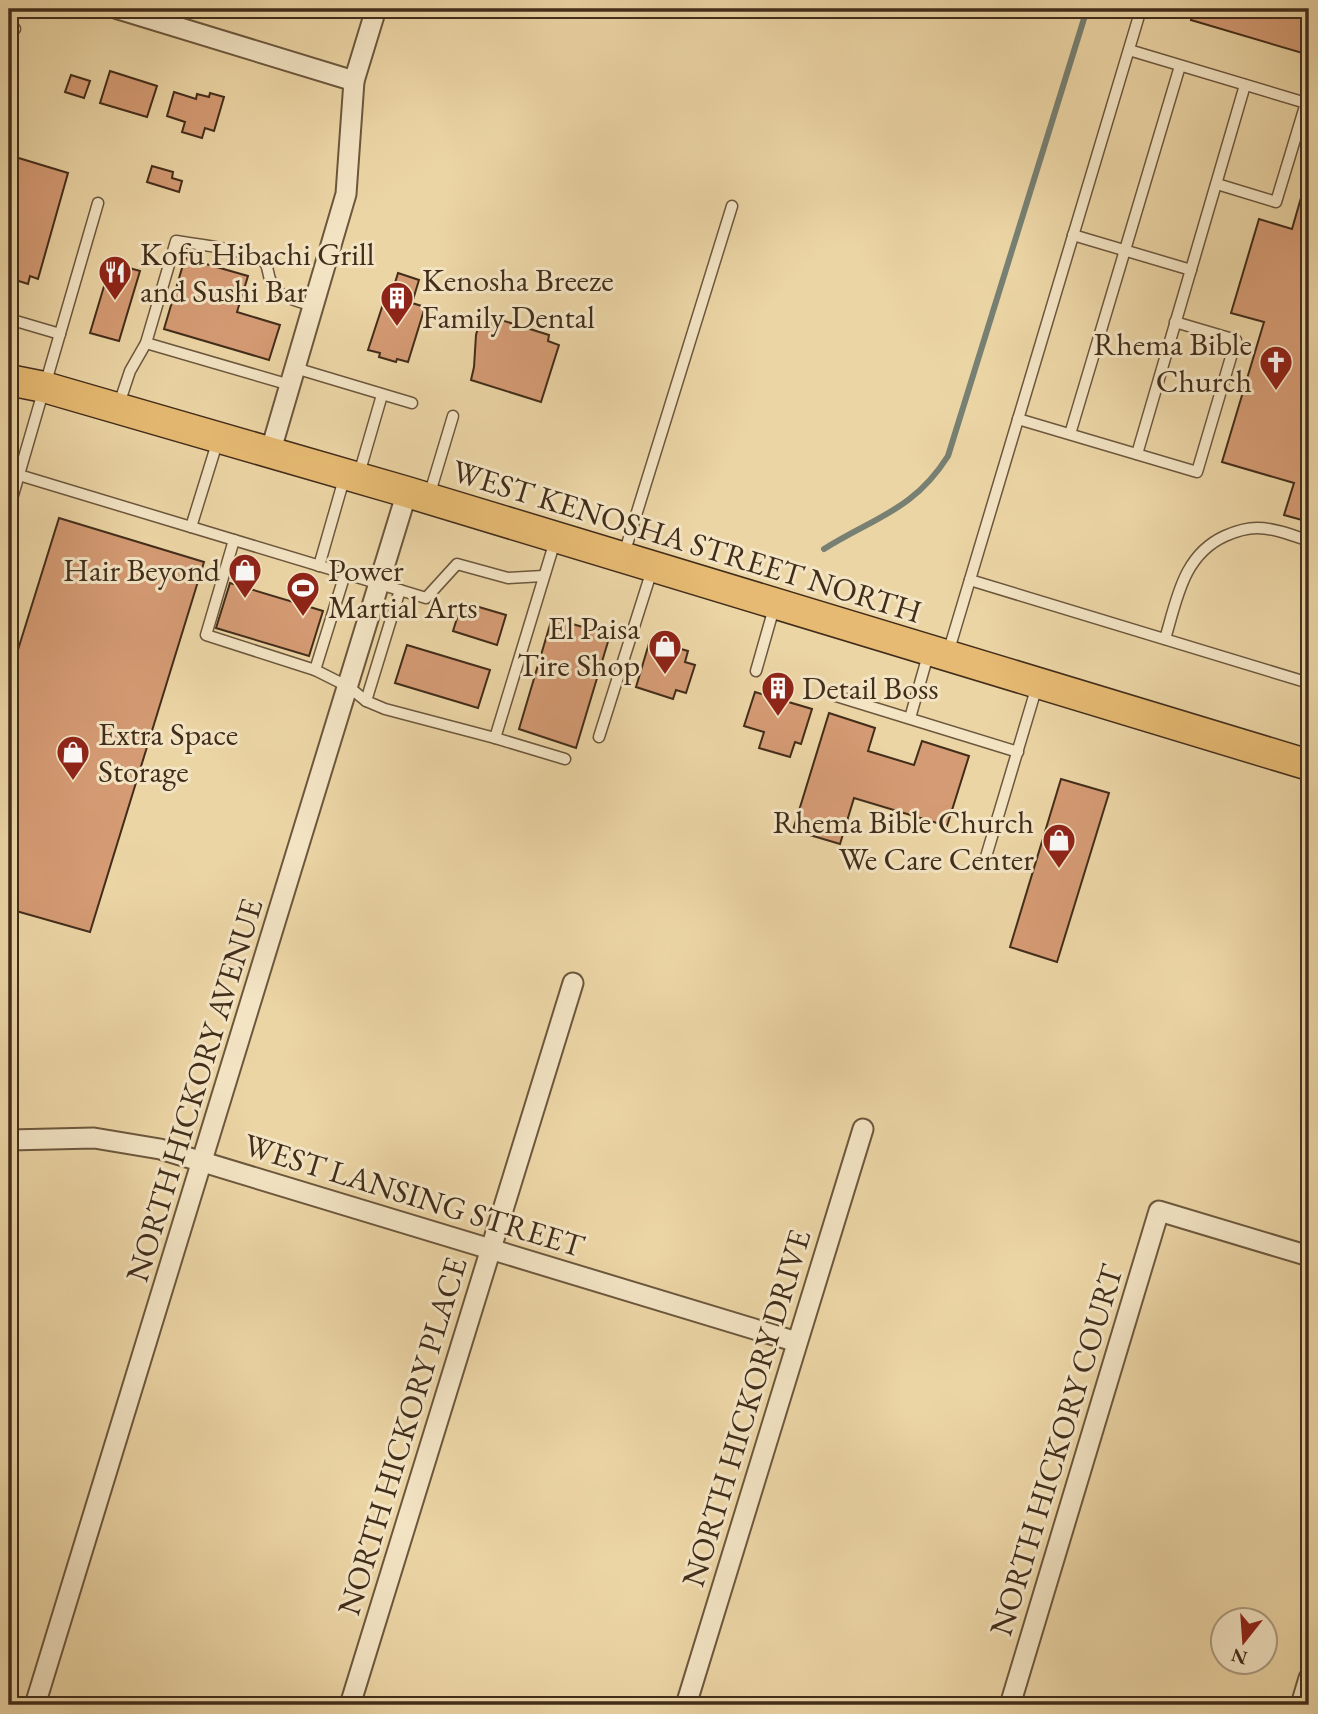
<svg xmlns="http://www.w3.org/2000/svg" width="1318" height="1714" font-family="'EB Garamond',serif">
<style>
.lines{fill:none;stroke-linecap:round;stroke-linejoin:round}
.stream{stroke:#778073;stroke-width:6}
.building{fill:#d59b74;stroke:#422d1a;stroke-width:2}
.lane-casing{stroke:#6c573d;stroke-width:13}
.street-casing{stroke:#6c573d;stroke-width:23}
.primary-casing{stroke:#422d1a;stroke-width:33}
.lane{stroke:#f3e4c4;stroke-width:10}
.street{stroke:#f3e4c4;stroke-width:19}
.primary{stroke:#e6ba72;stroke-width:30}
.labels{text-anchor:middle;stroke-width:6;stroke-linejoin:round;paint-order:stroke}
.poi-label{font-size:32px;fill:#422d1a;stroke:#f3e4c4;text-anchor:start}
.street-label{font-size:32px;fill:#422d1a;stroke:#f3e4c4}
</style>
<rect width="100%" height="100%" fill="#ecd5a5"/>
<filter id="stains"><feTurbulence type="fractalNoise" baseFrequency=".00286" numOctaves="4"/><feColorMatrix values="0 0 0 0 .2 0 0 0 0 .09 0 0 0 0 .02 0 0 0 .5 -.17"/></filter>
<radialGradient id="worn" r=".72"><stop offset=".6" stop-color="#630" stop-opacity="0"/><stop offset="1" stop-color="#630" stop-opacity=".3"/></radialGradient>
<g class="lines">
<path class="stream" d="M824,549C875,517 914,510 948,456L1087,9"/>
</g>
<g class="building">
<polygon points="9,9 27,9 24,16 9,12"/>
<polygon points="1194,9 1309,9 1309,55 1191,20"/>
<polygon points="110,71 157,86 147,117 100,103"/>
<polygon points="71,75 90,81 84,98 65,92"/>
<polygon points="174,92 196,99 197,94 209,97 210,93 224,97 214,131 205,128 202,138 182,132 185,122 167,116"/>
<polygon points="12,156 68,173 38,279 30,276 28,284 9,278 9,166"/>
<polygon points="152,166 173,172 172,178 182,181 179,192 147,182"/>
<polygon points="1309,170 1309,522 1284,515 1294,483 1222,462 1264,322 1231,313 1259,219 1292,229"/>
<polygon points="185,258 248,276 237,312 280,325 269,360 164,329"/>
<polygon points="111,263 140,271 119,341 90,333"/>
<polygon points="398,273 419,280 412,303 425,307 408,362 397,359 396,362 379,357 380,353 368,350 386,295 391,296"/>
<polygon points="482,314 549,335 548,341 559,345 541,402 471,380 474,367 476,335"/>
<polygon points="59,518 204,562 90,932 9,909 9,654 16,656"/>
<polygon points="230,583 323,611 309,656 216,628"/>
<polygon points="462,602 506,615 497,645 453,631"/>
<polygon points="552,618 610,635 576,748 519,729"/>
<polygon points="650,640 688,651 685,662 695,665 686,693 676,690 673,699 636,687"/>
<polygon points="407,645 490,670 478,708 395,683"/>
<polygon points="755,692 812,709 801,744 795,742 790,757 759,748 764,732 744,726"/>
<polygon points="829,713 875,728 868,751 914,765 922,741 969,756 947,826 854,798 840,844 793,830"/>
<polygon points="1061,779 1109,793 1057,962 1010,947"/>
</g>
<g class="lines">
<defs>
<g id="lane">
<polyline points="9,27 15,29"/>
<polyline points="1129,50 1306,103 1276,202 1217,184"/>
<polyline points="1073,235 1191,270"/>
<polyline points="9,319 60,334"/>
<polyline points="146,343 290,385"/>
<polyline points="295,368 412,403"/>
<path d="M119,404L130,371L146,343L176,241C194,244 255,250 265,263C268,267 268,274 270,279C277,298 295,300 313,306"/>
<polyline points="1018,419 1197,472 1236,340 1175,322"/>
<polyline points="1070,434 1180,66"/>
<polyline points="1137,454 1245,85"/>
<polyline points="9,472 426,598 457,564 508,578 543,576"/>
<polyline points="359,474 382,395"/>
<polyline points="429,496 453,416"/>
<polyline points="9,509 98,203"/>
<polyline points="191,527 218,440"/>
<polyline points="234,540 206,635 315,670 349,687 366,701 385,709 495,738 565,759"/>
<polyline points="624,554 732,206"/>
<polyline points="319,566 344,479"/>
<polyline points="970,580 1309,683"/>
<path d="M1165,639C1177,599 1183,555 1225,536C1234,532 1247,528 1257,528C1274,528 1292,535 1309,541"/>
<polyline points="948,653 1141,9"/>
<polyline points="315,670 345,574"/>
<polyline points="756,671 774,608"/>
<polyline points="836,696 1018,752"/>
<polyline points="366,701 400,590"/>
<polyline points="910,718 928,655"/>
<polyline points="599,737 652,570"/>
<polyline points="495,738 555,541"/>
<polyline points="985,860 1037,686"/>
</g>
<g id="street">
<polyline points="118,9 354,81"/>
<polyline points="270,453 346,194 354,81 376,9"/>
<polyline points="9,1140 94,1138 160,1149 797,1342"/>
<polyline points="35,1705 407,492"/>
<polyline points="350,1705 573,983"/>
<polyline points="686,1705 863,1129"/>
<polyline points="1010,1705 1159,1211 1309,1256"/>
<polyline points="1301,1705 1309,1678"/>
</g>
<polyline id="primary" points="9,380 44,387 407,492 1309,765"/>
</defs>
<use href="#lane" class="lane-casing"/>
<use href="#street" class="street-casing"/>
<use href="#primary" class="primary-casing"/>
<use href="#lane" class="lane"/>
<use href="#street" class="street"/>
<use href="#primary" class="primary"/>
</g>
<defs>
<symbol id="restaurant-pin" viewBox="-11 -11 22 30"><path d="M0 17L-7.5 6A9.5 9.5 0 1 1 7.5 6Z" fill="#8f2418" stroke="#f3e4c4"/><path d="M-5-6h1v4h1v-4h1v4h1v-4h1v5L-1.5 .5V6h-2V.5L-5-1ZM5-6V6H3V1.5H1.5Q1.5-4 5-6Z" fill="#fff"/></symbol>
<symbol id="building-pin" viewBox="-11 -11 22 30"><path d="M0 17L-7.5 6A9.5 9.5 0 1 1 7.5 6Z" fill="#8f2418" stroke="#f3e4c4"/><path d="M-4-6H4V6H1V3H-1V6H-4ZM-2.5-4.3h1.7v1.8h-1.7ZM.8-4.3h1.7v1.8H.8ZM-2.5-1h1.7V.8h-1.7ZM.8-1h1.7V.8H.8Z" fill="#fff"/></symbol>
<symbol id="church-pin" viewBox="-11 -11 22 30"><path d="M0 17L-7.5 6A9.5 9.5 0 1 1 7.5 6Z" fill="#8f2418" stroke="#f3e4c4"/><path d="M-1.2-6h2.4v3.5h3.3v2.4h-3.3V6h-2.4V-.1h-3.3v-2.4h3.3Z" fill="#fff"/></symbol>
<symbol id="shop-pin" viewBox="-11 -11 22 30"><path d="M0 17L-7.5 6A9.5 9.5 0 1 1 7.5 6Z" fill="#8f2418" stroke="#f3e4c4"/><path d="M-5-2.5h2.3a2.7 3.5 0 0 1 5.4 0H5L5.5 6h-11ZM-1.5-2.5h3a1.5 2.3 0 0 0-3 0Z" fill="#fff"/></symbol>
<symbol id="stadium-pin" viewBox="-11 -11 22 30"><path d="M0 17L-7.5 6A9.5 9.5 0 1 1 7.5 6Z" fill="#8f2418" stroke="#f3e4c4"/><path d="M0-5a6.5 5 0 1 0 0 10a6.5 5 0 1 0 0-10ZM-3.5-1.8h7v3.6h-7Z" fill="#fff"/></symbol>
</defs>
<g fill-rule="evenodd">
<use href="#restaurant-pin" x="96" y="253" width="38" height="52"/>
<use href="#building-pin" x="378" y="279" width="38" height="52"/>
<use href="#church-pin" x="1257" y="343" width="38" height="52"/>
<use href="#shop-pin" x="226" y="551" width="38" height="52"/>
<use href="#stadium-pin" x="284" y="569" width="38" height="52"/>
<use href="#shop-pin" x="646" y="627" width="38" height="52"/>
<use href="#building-pin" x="759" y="669" width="38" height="52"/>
<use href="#shop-pin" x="54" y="733" width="38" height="52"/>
<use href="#shop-pin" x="1040" y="821" width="38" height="52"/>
</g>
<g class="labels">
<g class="poi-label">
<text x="140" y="265">Kofu Hibachi Grill<tspan x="140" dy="37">and Sushi Bar</tspan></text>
<text x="422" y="291">Kenosha Breeze<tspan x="422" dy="37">Family Dental</tspan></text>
<text x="1252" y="355" text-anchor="end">Rhema Bible<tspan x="1252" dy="37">Church</tspan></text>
<text x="220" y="581" text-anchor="end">Hair Beyond</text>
<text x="328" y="581">Power<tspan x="328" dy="37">Martial Arts</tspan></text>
<text x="640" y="639" text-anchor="end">El Paisa<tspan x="640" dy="37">Tire Shop</tspan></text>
<text x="802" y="699">Detail Boss</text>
<text x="98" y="745">Extra Space<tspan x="98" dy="37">Storage</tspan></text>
<text x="1034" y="833" text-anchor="end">Rhema Bible Church<tspan x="1034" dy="37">We Care Center</tspan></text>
</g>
<g class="street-label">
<text transform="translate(687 541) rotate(17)" y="11">WEST KENOSHA STREET NORTH</text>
<text transform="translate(194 1090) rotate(-73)" y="11">NORTH HICKORY AVENUE</text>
<text transform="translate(414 1195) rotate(17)" y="11">WEST LANSING STREET</text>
<text transform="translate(746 1408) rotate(-73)" y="11">NORTH HICKORY DRIVE</text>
<text transform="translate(402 1436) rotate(-73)" y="11">NORTH HICKORY PLACE</text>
<text transform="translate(1056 1450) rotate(-73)" y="11">NORTH HICKORY COURT</text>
</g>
</g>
<rect width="1318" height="1714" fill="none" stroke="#ecd5a5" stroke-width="35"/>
<rect x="10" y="10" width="1297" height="1693" fill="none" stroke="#422d1a" stroke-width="3.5"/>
<rect x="18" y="18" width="1283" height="1679" fill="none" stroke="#422d1a" stroke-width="2"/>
<g transform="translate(1244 1641) rotate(197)"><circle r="33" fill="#f3e4c4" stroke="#ac9b80" stroke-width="2"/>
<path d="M0-5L12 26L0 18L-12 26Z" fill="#8f2418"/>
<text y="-10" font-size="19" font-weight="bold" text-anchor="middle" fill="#422d1a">N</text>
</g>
<rect width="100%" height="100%" filter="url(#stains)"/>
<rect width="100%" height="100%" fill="url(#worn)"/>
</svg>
